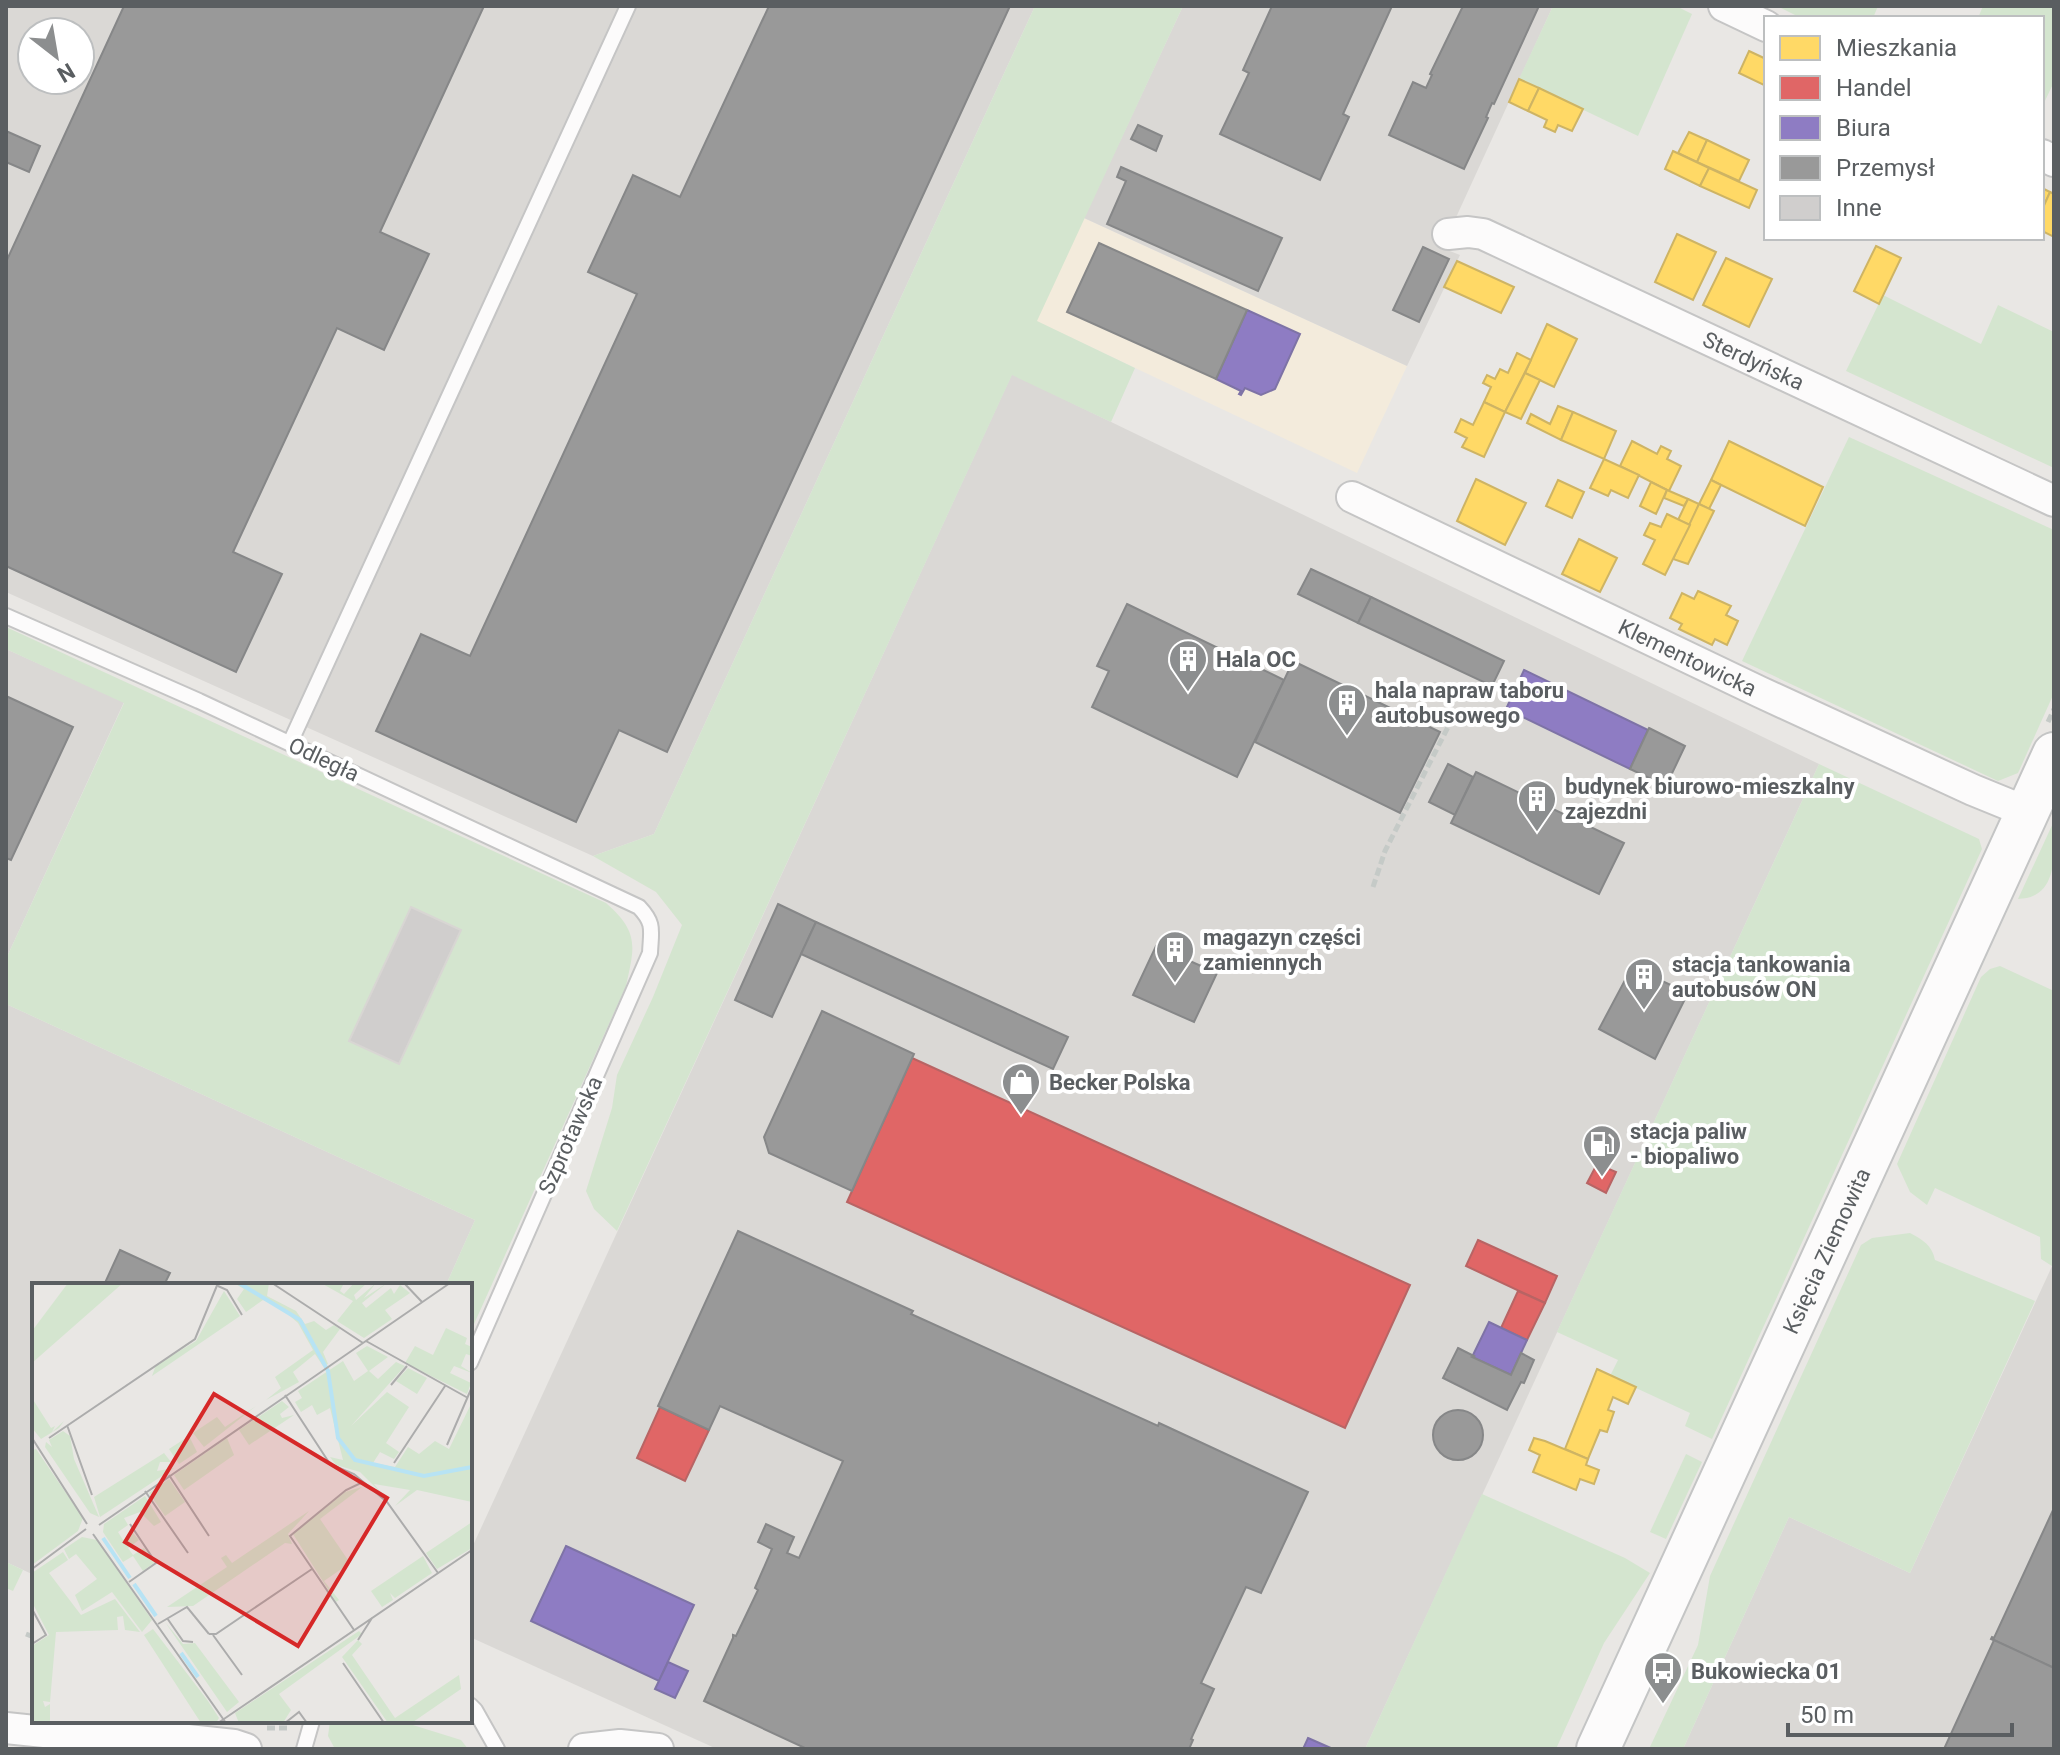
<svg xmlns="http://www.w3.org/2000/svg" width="2060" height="1755" font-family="Roboto,sans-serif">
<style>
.commercial{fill:#f3ebdc}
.industrial{fill:#dad8d5;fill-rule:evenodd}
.green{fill:#d4e5cf}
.homes{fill:#ffd966;stroke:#ceb464;stroke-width:2}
.shops{fill:#e06666;stroke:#b86464;stroke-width:2}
.offices{fill:#8e7cc3;stroke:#7e73a6;stroke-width:2}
.industry{fill:#999;stroke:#868788;stroke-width:2}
.building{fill:#d0cecd;stroke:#d8d6d3;stroke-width:2}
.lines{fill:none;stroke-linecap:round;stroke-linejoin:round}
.lane-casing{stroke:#c5c5c5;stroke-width:18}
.street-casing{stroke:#c5c5c5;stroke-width:34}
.secondary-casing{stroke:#c4c5c5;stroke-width:46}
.path{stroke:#c5cac7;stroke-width:5;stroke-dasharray:8 4;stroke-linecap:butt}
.lane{stroke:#fcfbfb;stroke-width:14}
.street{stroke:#fcfbfb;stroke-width:30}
.secondary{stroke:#fcfbfb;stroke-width:42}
.labels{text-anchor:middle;stroke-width:8;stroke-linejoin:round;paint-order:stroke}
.street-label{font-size:22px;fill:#5a5e61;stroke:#fff}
.poi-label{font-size:22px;font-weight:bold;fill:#5a5e61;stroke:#fff;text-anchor:start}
.inset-river{fill:none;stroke:#b7e3f4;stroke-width:4}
.inset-road{fill:none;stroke:#acacac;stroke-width:2}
.view{fill:#d62828;fill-opacity:0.15;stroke:#d62828;stroke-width:4}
.inset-edge{fill:none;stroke:#5a5e61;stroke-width:4}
</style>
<rect width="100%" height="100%" fill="#e9e7e4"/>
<polygon class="commercial" points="1084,218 1407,366 1357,473 1036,321"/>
<g class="industrial">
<path d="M6,6H1035L654,834L593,856L6,592ZM32,32H80V80H32Z"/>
<polygon points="1183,6 1553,6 1442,248 1460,255 1407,366 1084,218"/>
<polygon points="1012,374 1819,764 1365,1749 717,1749 470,1637 470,1552"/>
<polygon points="6,649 124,702 6,959"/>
<polygon points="6,1004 475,1220 446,1285 34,1285 34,1575 6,1562"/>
<polygon points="2054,1262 2054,1749 1683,1749 1789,1517 1910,1573"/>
</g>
<g class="green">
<polygon points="1035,6 1183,6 1037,321 1135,368 1111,422 1012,375 617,1231 594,1209 586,1191 612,1108 617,1075 653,997 682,925 656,892 593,856 654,834"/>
<polygon points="1553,6 1676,6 1692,14 1638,136 1519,79"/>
<polygon points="1777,6 1878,6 1873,18 1801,18"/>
<polygon points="1983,6 2054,6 2054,82 2042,107 2042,18 1978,18"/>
<polygon points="1883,295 1981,344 1998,305 2054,332 2054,468 1846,371"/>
<polygon points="1849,437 2054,530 2054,693 2018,773 1998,781 1742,661"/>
<path d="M6,627L606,903C639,932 635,946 626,986L470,1333V1285H446L475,1220L6,1004V959L124,703L6,649Z"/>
<polygon points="1819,764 1979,839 1982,849 1712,1439 1685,1426 1690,1413 1610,1376 1618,1360 1557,1332"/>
<path d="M2054,821C2054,851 2060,898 2018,899Z"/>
<polygon points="2000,966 2054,991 2054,1262 2052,1266 2041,1259 2040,1237 1935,1188 1927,1205 1910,1192 1897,1164 1981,977 1990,969"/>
<path d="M1910,1233C1923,1240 1932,1245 1935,1260L2035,1301L1910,1573L1789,1517L1683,1749H1649L1698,1645L1710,1576L1861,1245L1872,1238Z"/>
<polygon points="1686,1454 1702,1462 1666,1539 1650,1532"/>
<polygon points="1482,1494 1625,1558 1650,1573 1604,1643 1556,1749 1365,1749"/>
<polygon points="6,1562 23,1570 13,1591 6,1588"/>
<polygon points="330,1721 400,1721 461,1740 468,1749 335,1749 328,1736"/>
</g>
<g class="homes">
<polygon points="1749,51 1766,59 1766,86 1739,73"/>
<polygon points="1519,79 1539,88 1528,111 1509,102"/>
<polygon points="1539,88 1583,109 1572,131 1558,125 1555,132 1544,127 1547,120 1528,111"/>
<polygon points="1689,132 1707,140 1697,162 1678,153"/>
<polygon points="1707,140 1749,160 1739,181 1697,162"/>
<polygon points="1673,151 1709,168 1700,186 1665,169"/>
<polygon points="1709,168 1757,190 1749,208 1700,186"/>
<polygon points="2042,188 2050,192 2042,210"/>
<polygon points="2050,192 2054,194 2054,237 2042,231 2042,210"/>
<polygon points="1677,234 1716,252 1693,300 1655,282"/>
<polygon points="1876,246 1901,258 1879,304 1854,291"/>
<polygon points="1726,258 1772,279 1749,327 1703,305"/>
<polygon points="1457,261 1514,287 1501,313 1444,287"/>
<polygon points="1547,324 1577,339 1554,387 1525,373"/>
<polygon points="1517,353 1531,360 1505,412 1484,402 1491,387 1483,383 1487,375 1495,379 1500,369 1508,373"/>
<polygon points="1525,373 1540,380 1521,419 1505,412"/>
<polygon points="1484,402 1505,412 1484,457 1462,447 1467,438 1455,432 1461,419 1473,425"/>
<polygon points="1558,406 1573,412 1561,440 1527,423 1531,414 1550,424"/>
<polygon points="1573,412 1616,431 1604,459 1561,440"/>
<polygon points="1632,441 1657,454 1661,446 1671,451 1667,459 1681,466 1669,491 1620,466"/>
<polygon points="1729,441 1823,487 1805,526 1711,480"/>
<polygon points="1604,459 1639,475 1628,498 1611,490 1608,496 1590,488"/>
<polygon points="1476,479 1526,503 1505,545 1457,521"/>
<polygon points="1558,480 1584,492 1572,518 1546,506"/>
<polygon points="1711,480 1721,485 1709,509 1699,504"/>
<polygon points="1651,482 1667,490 1656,514 1640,506"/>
<polygon points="1667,490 1688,499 1684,506 1664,498"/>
<polygon points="1688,499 1699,504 1690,525 1678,520"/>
<polygon points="1699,504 1714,511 1688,564 1673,559"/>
<polygon points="1667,514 1690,525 1665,575 1643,564 1655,540 1644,535 1650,523 1661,527"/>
<polygon points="1579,539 1617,558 1600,592 1562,574"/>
<polygon points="1698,591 1731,606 1726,615 1738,621 1727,645 1715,639 1712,645 1679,629 1682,624 1670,618 1682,593 1694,599"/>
<polygon points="1597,1369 1636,1387 1628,1404 1613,1397 1608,1410 1614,1412 1607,1432 1600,1430 1588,1459 1565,1449"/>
<polygon points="1534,1438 1545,1441 1588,1459 1586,1465 1599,1470 1594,1484 1580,1479 1576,1490 1533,1472 1540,1455 1529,1450"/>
</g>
<g class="shops">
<polygon points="912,1058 1410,1285 1345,1428 847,1202"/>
<polygon points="1597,1164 1616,1172 1606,1193 1587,1183"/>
<polygon points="1478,1240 1557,1276 1545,1303 1466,1266"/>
<polygon points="1518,1291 1545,1303 1527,1340 1501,1328"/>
<polygon points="660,1407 709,1430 685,1481 637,1458"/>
</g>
<g class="offices">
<polygon points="1247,310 1300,334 1275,389 1261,395 1245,388 1241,395 1239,394 1241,391 1216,379"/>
<polygon points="1524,670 1648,730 1630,769 1506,709"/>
<polygon points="1489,1322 1527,1340 1511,1375 1472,1357"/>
<polygon points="566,1546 694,1605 659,1681 531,1621"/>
<polygon points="668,1662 688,1671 675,1698 655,1689"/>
<polygon points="1308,1738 1333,1749 1303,1749"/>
</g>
<g class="industry">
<polygon points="124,6 484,6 380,232 429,254 384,350 337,328 233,552 282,574 236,672 6,566 6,262"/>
<polygon points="769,6 1010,6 667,752 619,730 576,822 376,731 421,634 470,656 637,294 588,272 633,175 680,197"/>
<polygon points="1272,6 1392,6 1343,114 1349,117 1320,180 1220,134 1249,73 1243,70"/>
<polygon points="1463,6 1539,6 1494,104 1492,103 1486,117 1488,118 1464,169 1389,135 1413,82 1426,88 1432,75 1430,74"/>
<polygon points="1138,125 1162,136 1156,151 1131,139"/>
<polygon points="6,131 40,146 29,172 6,162"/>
<polygon points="1121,167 1282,238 1258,291 1107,224 1126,181 1117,177"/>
<polygon points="1099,243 1247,310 1216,379 1067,312"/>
<polygon points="1423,247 1449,259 1419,322 1393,310"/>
<polygon points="1311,569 1371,597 1358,623 1298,594"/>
<polygon points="1371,597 1504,661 1492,686 1358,623"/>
<polygon points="1127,604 1284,680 1237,777 1092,707 1109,671 1097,666"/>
<polygon points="1293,661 1440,732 1400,813 1255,742"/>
<polygon points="6,696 73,727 11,860 6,858"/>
<polygon points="1649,728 1685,746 1666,786 1630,769"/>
<polygon points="1448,764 1473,777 1455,815 1429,802"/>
<polygon points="1476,772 1624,843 1599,894 1451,823"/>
<polygon points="778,904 816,922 772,1017 735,1000"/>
<polygon points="816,922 1068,1037 1053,1069 801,954"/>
<polygon points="1156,946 1217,973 1194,1022 1133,995"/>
<polygon points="1632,967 1688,993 1655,1059 1599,1029"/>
<polygon points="822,1011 914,1054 852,1191 769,1153 764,1137"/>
<polygon points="738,1231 913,1311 911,1314 1158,1426 1159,1423 1308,1492 1261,1593 1246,1587 1201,1683 1214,1689 1191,1739 1193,1740 1189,1749 807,1749 704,1701 733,1638 733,1635 736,1636 758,1590 755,1588 772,1549 758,1542 766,1524 794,1537 787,1553 799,1558 843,1461 720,1406 709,1430 658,1406"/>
<polygon points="120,1250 170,1273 164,1285 104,1285"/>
<polygon points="1458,1348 1474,1356 1472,1357 1511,1375 1521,1353 1534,1360 1524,1383 1521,1382 1507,1410 1443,1378"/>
<circle cx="1458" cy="1435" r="25"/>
<polygon points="2054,1508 2054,1668 1991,1639 1992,1637 1994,1638"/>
<polygon points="1994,1640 2054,1668 2054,1749 1944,1749"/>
</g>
<polygon class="building" points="411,907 461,930 399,1064 349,1041"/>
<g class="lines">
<defs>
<g id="lane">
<path d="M6,616L199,701L639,907C655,924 651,930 650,953L470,1363"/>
<polyline points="290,743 628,6"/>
<polyline points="470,1705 475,1710 497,1749"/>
<polyline points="304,1749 312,1721"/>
</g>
<g id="street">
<polyline points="1724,6 1766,26"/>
<polyline points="2042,155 2054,161"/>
<path id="s1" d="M1448,234L1468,232L1483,234L2054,501"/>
<path id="s2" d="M1352,497L1760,692L1973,790L2027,812"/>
<polyline points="6,1728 54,1733 141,1735 234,1745 246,1749"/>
<polyline points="584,1749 620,1745 658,1749"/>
</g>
<g id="secondary">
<path id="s3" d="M1598,1749L2054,754"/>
</g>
</defs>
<use href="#lane" class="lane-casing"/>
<use href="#street" class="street-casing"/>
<use href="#secondary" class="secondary-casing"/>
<g class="path">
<polyline points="2048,722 2054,709"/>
<polyline points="1373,887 1385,851 1451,721"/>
<polyline points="26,1634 34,1637"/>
<polyline points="267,1728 289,1728"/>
</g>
<use href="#lane" class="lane"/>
<use href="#street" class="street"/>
<use href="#secondary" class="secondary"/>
</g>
<defs>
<symbol id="building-pin" viewBox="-11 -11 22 30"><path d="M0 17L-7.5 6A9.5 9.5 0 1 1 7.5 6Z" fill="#8c8e8f" stroke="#fff"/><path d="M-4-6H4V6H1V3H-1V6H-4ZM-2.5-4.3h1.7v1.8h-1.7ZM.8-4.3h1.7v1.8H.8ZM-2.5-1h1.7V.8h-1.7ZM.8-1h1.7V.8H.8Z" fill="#fff"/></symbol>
<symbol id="shop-pin" viewBox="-11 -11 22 30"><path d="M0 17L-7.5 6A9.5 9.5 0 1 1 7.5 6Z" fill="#8c8e8f" stroke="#fff"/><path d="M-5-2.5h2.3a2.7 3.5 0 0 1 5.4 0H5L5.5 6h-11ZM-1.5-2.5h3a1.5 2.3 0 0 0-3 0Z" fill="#fff"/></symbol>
<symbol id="fuel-pin" viewBox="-11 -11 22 30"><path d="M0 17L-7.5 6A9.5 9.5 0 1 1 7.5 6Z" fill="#8c8e8f" stroke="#fff"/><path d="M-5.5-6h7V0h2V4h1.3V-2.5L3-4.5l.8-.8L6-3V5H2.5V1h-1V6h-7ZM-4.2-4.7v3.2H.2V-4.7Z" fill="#fff"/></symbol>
<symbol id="bus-pin" viewBox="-11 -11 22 30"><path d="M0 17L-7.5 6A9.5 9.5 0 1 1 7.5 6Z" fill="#8c8e8f" stroke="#fff"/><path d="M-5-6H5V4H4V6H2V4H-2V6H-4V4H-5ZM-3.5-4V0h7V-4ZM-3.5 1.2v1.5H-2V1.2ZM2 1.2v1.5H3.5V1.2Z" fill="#fff"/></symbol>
</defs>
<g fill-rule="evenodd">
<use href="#building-pin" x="1166" y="637" width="44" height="60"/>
<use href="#building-pin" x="1325" y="681" width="44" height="60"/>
<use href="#building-pin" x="1515" y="777" width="44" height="60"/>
<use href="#building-pin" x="1153" y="928" width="44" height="60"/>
<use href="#building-pin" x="1622" y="955" width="44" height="60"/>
<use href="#shop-pin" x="999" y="1060" width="44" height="60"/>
<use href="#fuel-pin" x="1580" y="1122" width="44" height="60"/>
<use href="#bus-pin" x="1641" y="1649" width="44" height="60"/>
</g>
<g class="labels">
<g class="street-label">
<text dy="8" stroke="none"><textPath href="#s1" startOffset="334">Sterdyńska</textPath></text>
<text dy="8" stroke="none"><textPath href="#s2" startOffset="372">Klementowicka</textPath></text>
<text transform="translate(324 759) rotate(25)" y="8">Odległa</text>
<text transform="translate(570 1135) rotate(-66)" y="8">Szprotawska</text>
<text dy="8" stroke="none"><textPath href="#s3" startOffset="548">Księcia Ziemowita</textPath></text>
</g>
<g class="poi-label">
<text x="1216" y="667">Hala OC</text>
<text x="1375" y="698">hala napraw taboru<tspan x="1375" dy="25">autobusowego</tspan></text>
<text x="1565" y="794">budynek biurowo-mieszkalny<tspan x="1565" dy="25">zajezdni</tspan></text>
<text x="1203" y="945">magazyn części<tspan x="1203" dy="25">zamiennych</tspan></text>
<text x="1672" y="972">stacja tankowania<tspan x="1672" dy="25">autobusów ON</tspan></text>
<text x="1049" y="1090">Becker Polska</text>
<text x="1630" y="1139">stacja paliw<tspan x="1630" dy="25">- biopaliwo</tspan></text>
<text x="1691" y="1679">Bukowiecka 01</text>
</g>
</g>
<g transform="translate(32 1283)">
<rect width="440" height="440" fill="#e9e7e4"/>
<path d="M36,0H91L0,80V48ZM202,0H237L235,13L264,28L273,41L282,38L294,47L302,42L308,46L291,69L296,81L291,83L283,71L261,89L267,99L234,117L249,105L243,94L281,67L266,40L250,26L231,17L214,29L205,16L212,6ZM289,0H312L308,8L312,11L322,0H335L322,12L324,17L344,0L332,15L355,0L330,20L334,25L359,5L362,11L368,2L378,10L353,27L360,36L332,55L305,38L321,18ZM192,8L208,33L120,93L124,82L164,58ZM414,45L435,55L433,61L440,64V73L434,71L429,83L440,90L422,83L418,90L439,100L435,111L373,80L383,63L401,72ZM335,63L356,74L337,88L346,96L364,79L373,83L319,143L355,109L377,124L354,160L367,169L362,176L348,169L341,180L363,184L376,164L387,171L403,158L417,166L440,119V219L385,207L363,223L378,207L342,201L351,212L328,189L304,182L298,174L311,177L298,125L285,132L280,122L269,129L263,119L270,115L266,108L311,78L322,98L336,88L324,70ZM376,85L395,95L385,111L364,98ZM0,115L19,145L23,143L20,149L32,138L27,145L9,156L0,145ZM250,118L257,124L248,131L250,135L262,132L217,162L207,147ZM224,123L172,164L161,150L185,134L193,144ZM31,148L38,153L42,176L67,234L58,230L13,164L14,159L20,164L17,157ZM157,153L165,169L147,181L137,166ZM195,155L202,172L152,207L142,192ZM4,166L51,235L46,248L0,282V167ZM132,170L139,179H128L125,188L142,185L68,234L62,214ZM137,196L153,219L133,233L117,210ZM330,204L288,236L318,280L292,298L307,317L304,319L261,251L313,209ZM113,213L129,239L122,243L108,229L92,235L96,242L86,249L91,257L101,250L107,257L96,265L101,272L112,265L122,280L111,288L101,273L91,279L71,249L72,241ZM277,228L256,251L260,261L253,260L161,323L135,324L195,284L189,275L194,272L200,280ZM440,239V265L405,286L394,270ZM50,254L65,257L120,337L110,349L80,309L50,328L43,312L65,296L44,271L37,276L32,266ZM31,269L36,277L17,290L49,332L83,316L108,349L93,347L91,333L85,334L86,347L24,349L18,419L11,418L13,424L18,421V440H2L0,363L17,352L0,319V290ZM391,273L400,290L363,315L358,310L361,317L350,324L339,308ZM133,339L151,361L163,360L207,419L195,429ZM121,346L176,418L187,435L184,440H169L112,352ZM327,348L330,351L247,411L259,427L251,440H207L203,430ZM326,357L330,361L320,372L363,435L427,392L429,406L381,439L356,440L310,374Z" fill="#d4e5cf"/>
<path class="inset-river" d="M207,0L268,37L296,88L306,155L323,177L392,193L440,184M71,255L98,295M102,301L124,333M149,370L166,394"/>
<path class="inset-road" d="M240,0L331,60M372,0L390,19M186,3L195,7L210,32M334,58L436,115M359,102L375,83M253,112L298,181L322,191L355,219L406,290M35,142L60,212M0,155L55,241M17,155L163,56L186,0M415,162L440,104M362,180L413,103M137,192L177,253M113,208L156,270M67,242L418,0M61,251L194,440M0,286L54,246M97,299L124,280L98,241M0,326L14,352L0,361M135,335L151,358L161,359M126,341L155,324L177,351M322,347L258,253L314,207L331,199M177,351H184L280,286M181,352L210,392M326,357L340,335M311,380L352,440M186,440L440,267M253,440L267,429L275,440"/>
<path class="view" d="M182,111L355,215L266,363L93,259Z"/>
<rect width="440" height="440" class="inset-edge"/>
</g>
<rect width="2060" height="1755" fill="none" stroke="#5a5e61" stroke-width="16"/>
<rect x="1764" y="16" width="280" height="224" fill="#ffffff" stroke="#bdbfc0" stroke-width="2"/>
<rect x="1780" y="36" width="40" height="24" fill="#ffd966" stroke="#bdbfc0" stroke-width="2"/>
<text x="1836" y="56" font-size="24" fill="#5a5e61">Mieszkania</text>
<rect x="1780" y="76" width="40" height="24" fill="#e06666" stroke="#bdbfc0" stroke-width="2"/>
<text x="1836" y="96" font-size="24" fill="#5a5e61">Handel</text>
<rect x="1780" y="116" width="40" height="24" fill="#8e7cc3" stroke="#bdbfc0" stroke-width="2"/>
<text x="1836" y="136" font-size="24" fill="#5a5e61">Biura</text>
<rect x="1780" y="156" width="40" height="24" fill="#999999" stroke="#bdbfc0" stroke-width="2"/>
<text x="1836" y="176" font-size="24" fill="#5a5e61">Przemysł</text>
<rect x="1780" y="196" width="40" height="24" fill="#d0cecd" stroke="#bdbfc0" stroke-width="2"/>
<text x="1836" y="216" font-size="24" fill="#5a5e61">Inne</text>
<g transform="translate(56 56) rotate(149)"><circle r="38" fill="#ffffff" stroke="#bdbfc0" stroke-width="2"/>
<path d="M0-6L14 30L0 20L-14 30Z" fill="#8c8e8f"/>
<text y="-12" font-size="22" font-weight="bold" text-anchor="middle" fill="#5a5e61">N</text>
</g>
<path d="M1788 1723v12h224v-12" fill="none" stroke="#5a5e61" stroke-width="4"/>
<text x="1800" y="1723" font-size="24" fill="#5a5e61" stroke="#ffffff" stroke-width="6" paint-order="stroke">50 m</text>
</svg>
